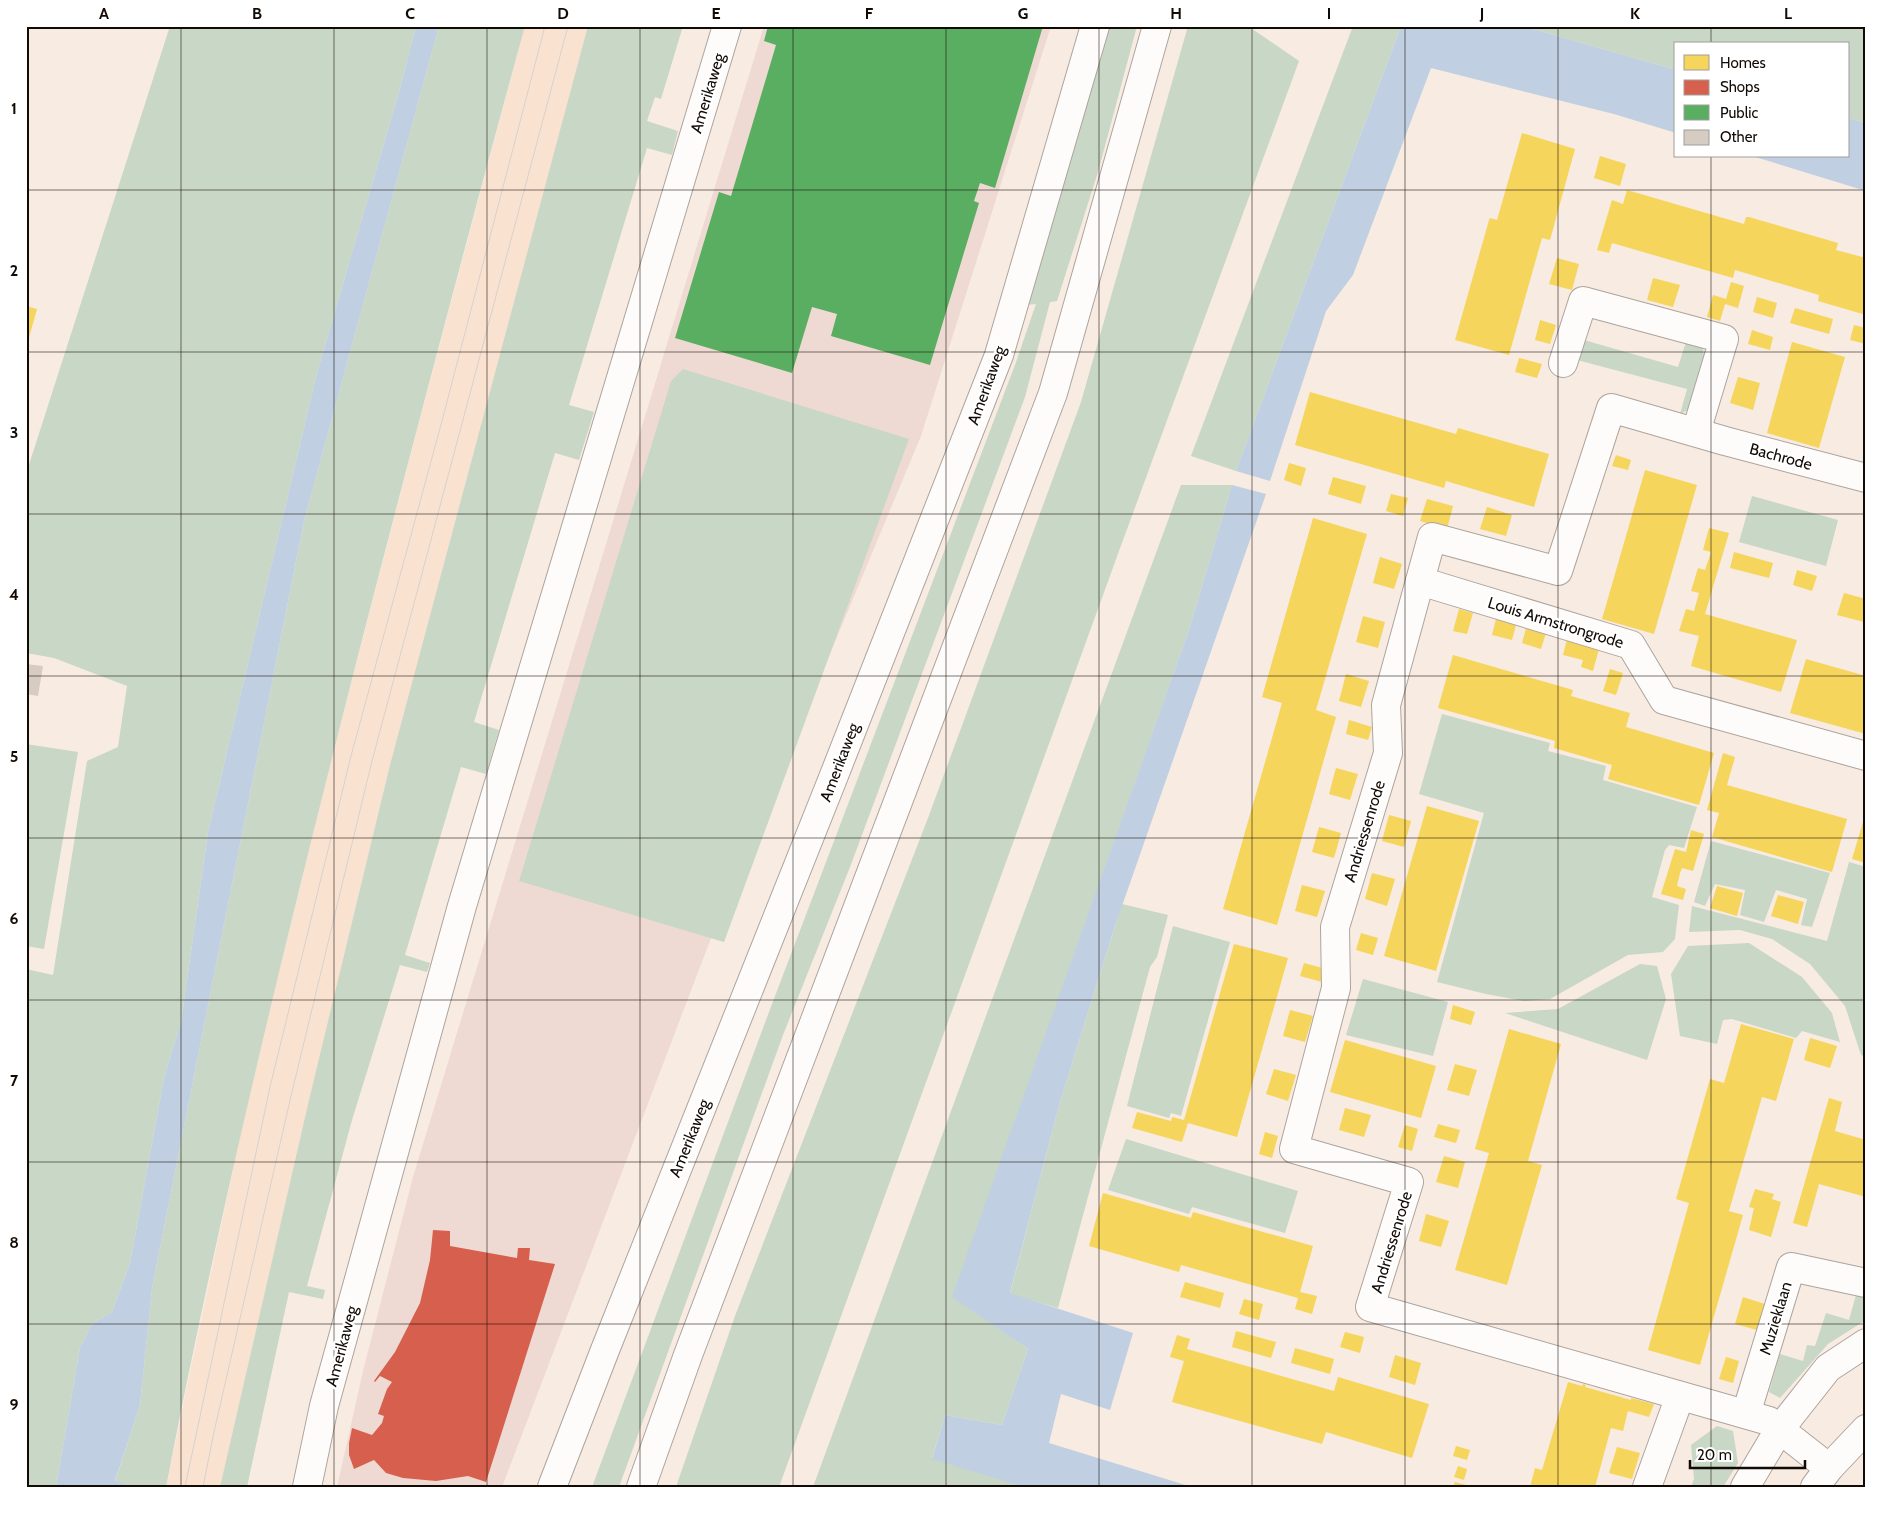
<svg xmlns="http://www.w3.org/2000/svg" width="1892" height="1513" font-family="Cabin,sans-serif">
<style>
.commercial{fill:#efdad3}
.built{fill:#f9e2d0}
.green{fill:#c8d7c6}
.water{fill:#c0cfe1}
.homes{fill:#f6d55c}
.shops{fill:#d6604d}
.public{fill:#5aae61}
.building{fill:#d7ccc2}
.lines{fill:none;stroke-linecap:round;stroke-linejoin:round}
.minor-casing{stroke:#ada49d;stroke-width:30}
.tertiary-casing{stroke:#ada49d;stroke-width:30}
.secondary-casing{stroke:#ada49d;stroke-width:30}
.minor{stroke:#fefcfb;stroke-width:28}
.tertiary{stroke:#fefcfb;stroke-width:28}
.secondary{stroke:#fefcfb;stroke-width:28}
.tram{stroke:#d6d2cf;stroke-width:1}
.grid{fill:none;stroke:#120a05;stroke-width:1;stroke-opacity:0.55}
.labels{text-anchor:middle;stroke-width:5;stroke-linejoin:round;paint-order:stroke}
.street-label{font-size:16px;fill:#120a05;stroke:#fff}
.neatline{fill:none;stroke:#120a05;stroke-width:2}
.grid-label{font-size:16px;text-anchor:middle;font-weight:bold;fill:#120a05}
</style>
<rect width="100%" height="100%" fill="#f7ebe2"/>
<polygon class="commercial" points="764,26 1051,26 921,436 708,946 502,1487 337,1487 363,1371 413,1177"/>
<polygon class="built" points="525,26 589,26 390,765 309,1100 220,1487 166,1487 251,1085 333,753 421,415"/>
<g class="green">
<polygon points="170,26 416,26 401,85 317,373 208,832 181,1022 164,1078 130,1263 112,1312 91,1325 80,1348 56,1487 26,1487 26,969 53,975 87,761 118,747 127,686 54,658 26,653 26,474"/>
<path d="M439,26H525C469,230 415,435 362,640C290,921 221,1202 166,1487H131L115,1482L140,1405L152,1288L304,521Z"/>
<polygon points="588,26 683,26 661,99 655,97 647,121 678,131 672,155 647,148 569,405 594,412 579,460 555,453 474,722 499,730 486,774 461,767 405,955 430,963 427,972 400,965 352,1120 307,1286 325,1290 323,1299 289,1292 247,1487 220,1487 309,1100 390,765"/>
<polygon points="1110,26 1137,26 1098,172 1057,301 1050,302 1025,397 850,867 783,1035 619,1487 592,1487 769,1012 1015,365 1036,304 1026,305"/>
<polygon points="1188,26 1248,26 1299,61 1119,551 779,1487 676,1487 735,1316 928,818 1081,402"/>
<polygon points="1353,26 1401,26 1236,471 1191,456"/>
<polygon points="1522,26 1866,26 1866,123 1848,118 1848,44 1676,44 1676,70"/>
<polygon points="1584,340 1678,367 1686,342 1702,346 1706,363 1694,407 1680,414 1687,389 1577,360"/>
<polygon points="683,369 909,439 724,942 519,881 671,381"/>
<polygon points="1181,485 1232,485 1189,630 953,1297 1028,1349 1002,1425 945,1415 932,1458 1024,1487 813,1487"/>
<polygon points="1752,496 1838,520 1826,566 1739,542"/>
<polygon points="1442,714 1550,743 1548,751 1606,766 1603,780 1697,807 1684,848 1669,845 1665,850 1652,897 1679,905 1675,939 1663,952 1628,955 1550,999 1524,1001 1486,994 1437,982 1484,813 1419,794"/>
<polygon points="26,744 78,752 44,949 26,946"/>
<polygon points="1711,841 1830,873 1812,927 1801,925 1807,899 1776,890 1764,922 1740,915 1745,890 1715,884 1705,906 1694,902"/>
<polygon points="1849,862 1866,867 1866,1057 1861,1055 1845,1006 1810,964 1772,939 1740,930 1689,932 1692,906 1827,941"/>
<polygon points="1122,904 1168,915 1157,957 1150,967 1058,1308 1010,1294 1059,1105"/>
<polygon points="1173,926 1230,942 1181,1116 1171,1113 1169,1118 1127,1106"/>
<polygon points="1749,943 1802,977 1832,1013 1840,1042 1802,1031 1796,1038 1732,1019 1723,1020 1717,1044 1680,1036 1671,974 1688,946"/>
<polygon points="1640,964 1657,966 1666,999 1647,1060 1505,1013 1558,1009"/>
<polygon points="1363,979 1448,1002 1433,1056 1346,1035"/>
<polygon points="1126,1139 1298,1191 1285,1233 1192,1207 1189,1214 1108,1190"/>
<polygon points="1856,1295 1866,1297 1866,1320 1828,1344 1780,1398 1769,1392 1780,1354 1803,1361 1807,1345 1815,1346 1826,1313 1849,1320"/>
<polygon points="1717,1426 1733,1431 1738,1463 1723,1487 1691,1487 1694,1479 1691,1445"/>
</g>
<g class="water">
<polygon points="416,26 439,26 304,521 152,1288 140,1405 115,1481 131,1487 56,1487 80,1348 91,1325 112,1312 130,1263 164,1078 181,1022 208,832 317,373 401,85"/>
<polygon points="1401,26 1522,26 1676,70 1676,133 1614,114 1431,68 1353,275 1326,311 1270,481 1236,471"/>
<polygon points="1848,118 1866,123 1866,191 1752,156 1848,156"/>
<polygon points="1232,485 1266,494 1115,926 1059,1105 1010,1293 1133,1333 1110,1410 1061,1394 1049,1443 1192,1487 1024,1487 932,1459 945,1415 1002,1425 1028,1349 952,1297 1189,630"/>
</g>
<g class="homes">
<polygon points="1522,133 1575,149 1550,240 1542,238 1509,355 1455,340 1489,220 1490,218 1497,220"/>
<polygon points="1600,156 1626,164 1620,186 1594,178"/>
<polygon points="1627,190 1744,224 1746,217 1749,217 1838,243 1836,250 1866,258 1866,315 1818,301 1819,295 1735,270 1733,278 1612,243 1609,253 1597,250 1612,200 1623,204"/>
<polygon points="1557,258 1579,264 1572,290 1549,284"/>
<polygon points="1653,278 1680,285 1673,307 1647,300"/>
<polygon points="1731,282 1744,286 1738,308 1725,304 1720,321 1707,317 1713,295 1726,299"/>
<polygon points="1757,297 1777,303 1773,318 1753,312"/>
<polygon points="26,306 37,309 27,345 26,345"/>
<polygon points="1795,308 1833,319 1829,334 1790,323"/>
<polygon points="1540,320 1556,325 1550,344 1535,340"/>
<polygon points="1854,325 1866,328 1866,344 1850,340"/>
<polygon points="1752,330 1773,337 1770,350 1748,344"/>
<polygon points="1792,342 1845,357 1819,448 1767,433"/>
<polygon points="1519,358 1542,364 1537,378 1515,372"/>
<polygon points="1738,377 1760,383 1753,410 1730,403"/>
<polygon points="1310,392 1456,434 1458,428 1549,454 1534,507 1446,481 1444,488 1295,445"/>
<polygon points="1616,455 1631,460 1628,470 1612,466"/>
<polygon points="1289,463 1306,468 1301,486 1284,480"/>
<polygon points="1645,470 1697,485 1654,634 1602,619"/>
<polygon points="1333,477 1366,486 1361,504 1328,494"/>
<polygon points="1391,494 1408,498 1403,516 1386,511"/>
<polygon points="1427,499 1453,506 1447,529 1420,521"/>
<polygon points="1487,507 1512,515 1506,536 1480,529"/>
<polygon points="1313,518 1367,534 1316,710 1336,717 1277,925 1223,909 1282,703 1262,697"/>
<polygon points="1709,528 1729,533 1705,614 1797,640 1781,692 1691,666 1699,636 1679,631 1686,609 1694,611 1699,593 1691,591 1698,568 1705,570 1711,552 1703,550"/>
<polygon points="1734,552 1773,563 1769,578 1730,568"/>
<polygon points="1380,557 1402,564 1394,589 1373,583"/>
<polygon points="1797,570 1817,576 1812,591 1793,585"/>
<polygon points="1844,593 1866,599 1866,614 1864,622 1837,615"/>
<polygon points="1459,609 1473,613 1467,634 1453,631"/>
<polygon points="1363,616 1385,622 1378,648 1356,642"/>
<polygon points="1496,619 1516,625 1512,640 1492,635"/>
<polygon points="1526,628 1546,633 1541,649 1522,643"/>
<polygon points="1567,639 1599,649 1593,671 1581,667 1583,660 1563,655"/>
<polygon points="1453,655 1573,690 1571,696 1630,713 1626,727 1714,753 1699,805 1608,779 1612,765 1554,748 1555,741 1438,708"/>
<polygon points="1806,659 1866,676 1866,734 1790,713"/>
<polygon points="1610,669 1623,673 1616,695 1603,691"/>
<polygon points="1346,674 1369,681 1361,707 1339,701"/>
<polygon points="1349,720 1372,727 1368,740 1346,734"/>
<polygon points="1723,753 1735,757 1727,785 1847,819 1832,872 1712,837 1719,813 1707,810"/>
<polygon points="1336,768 1358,774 1350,800 1329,794"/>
<polygon points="1427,806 1479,821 1436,971 1384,956"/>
<polygon points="1389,815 1411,821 1404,847 1382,841"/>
<polygon points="1865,815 1866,815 1866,863 1852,859"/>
<polygon points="1319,827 1341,833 1334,858 1312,852"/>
<polygon points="1691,830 1704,834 1693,871 1682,868 1680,873 1677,886 1686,889 1683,900 1661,894 1675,849 1686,852"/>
<polygon points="1372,873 1395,879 1387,906 1365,899"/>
<polygon points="1302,885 1325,891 1317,917 1295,911"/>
<polygon points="1717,886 1743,893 1737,916 1710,908"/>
<polygon points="1778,895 1804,902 1798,924 1771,916"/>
<polygon points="1361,933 1378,938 1373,955 1356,950"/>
<polygon points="1234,944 1288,958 1237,1137 1188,1123 1182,1142 1132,1128 1137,1112 1171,1121 1172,1117 1184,1120"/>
<polygon points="1304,963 1326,969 1322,982 1300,976"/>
<polygon points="1453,1005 1475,1012 1471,1025 1450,1019"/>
<polygon points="1290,1010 1313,1016 1305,1042 1283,1036"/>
<polygon points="1741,1024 1794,1039 1776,1101 1762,1097 1729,1211 1743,1215 1700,1365 1648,1350 1689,1203 1676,1199 1710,1079 1724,1083"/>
<polygon points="1509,1029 1561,1044 1528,1161 1542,1165 1507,1285 1455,1270 1489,1153 1475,1149"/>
<polygon points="1810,1038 1837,1046 1830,1068 1804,1060"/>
<polygon points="1345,1040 1436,1066 1421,1118 1330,1092"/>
<polygon points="1455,1064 1477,1070 1469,1096 1447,1090"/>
<polygon points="1274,1069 1296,1075 1288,1101 1266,1094"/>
<polygon points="1829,1098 1842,1102 1835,1131 1866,1140 1866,1197 1819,1184 1807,1227 1793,1223"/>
<polygon points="1345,1108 1371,1115 1364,1137 1339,1130"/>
<polygon points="1438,1124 1460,1130 1456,1143 1434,1137"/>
<polygon points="1405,1125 1418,1129 1412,1151 1398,1147"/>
<polygon points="1265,1132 1278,1136 1272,1158 1259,1154"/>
<polygon points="1444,1156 1465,1162 1458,1188 1436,1182"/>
<polygon points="1755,1189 1774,1194 1772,1199 1781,1202 1771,1237 1749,1230 1754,1208 1749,1207"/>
<polygon points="1103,1193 1191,1218 1193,1212 1313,1246 1300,1292 1317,1296 1312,1314 1295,1309 1298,1298 1181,1265 1179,1272 1089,1246"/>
<polygon points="1426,1214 1449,1221 1441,1247 1419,1241"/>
<polygon points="1185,1282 1224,1293 1220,1308 1180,1297"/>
<polygon points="1743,1297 1765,1304 1757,1330 1735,1324"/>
<polygon points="1244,1299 1263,1304 1259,1320 1239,1314"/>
<polygon points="1236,1331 1276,1342 1271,1358 1232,1347"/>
<polygon points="1345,1332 1364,1337 1360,1353 1340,1347"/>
<polygon points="1177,1335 1190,1339 1187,1349 1334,1391 1338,1377 1429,1404 1412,1458 1326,1432 1322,1444 1172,1402 1184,1361 1170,1357"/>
<polygon points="1295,1348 1334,1359 1330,1374 1291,1363"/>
<polygon points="1395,1355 1421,1363 1415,1385 1389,1377"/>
<polygon points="1726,1357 1739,1361 1733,1383 1719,1379"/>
<polygon points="1568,1382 1582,1386 1583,1384 1586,1385 1585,1387 1631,1400 1631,1398 1654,1404 1649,1417 1628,1411 1623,1431 1611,1428 1595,1487 1530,1487 1535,1468 1542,1470"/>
<polygon points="1456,1446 1470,1450 1467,1460 1453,1456"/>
<polygon points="1617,1447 1640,1453 1632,1479 1609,1473"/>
<polygon points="1458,1466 1467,1469 1464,1480 1454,1477"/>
<polygon points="1455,1482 1470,1486 1470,1487 1453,1487"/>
</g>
<polygon class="shops" points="433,1230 450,1231 450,1246 517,1258 518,1248 530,1248 529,1260 555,1264 486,1482 468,1476 436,1481 403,1478 386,1473 374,1460 354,1469 349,1455 349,1443 352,1428 372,1435 382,1423 384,1416 378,1414 387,1389 392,1382 380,1376 375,1382 374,1381 395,1352 420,1303 430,1260"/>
<polygon class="public" points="768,26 1043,26 995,188 980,183 974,201 979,203 930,365 831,336 837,314 812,307 792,373 675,338 719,192 731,196 776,45 764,41"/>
<polygon class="building" points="26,664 43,666 38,696 26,694"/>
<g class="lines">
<defs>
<g id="minor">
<polyline points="1563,363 1583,301 1724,339 1696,432"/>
<polyline points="1420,581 1631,645 1664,700 1866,756"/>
<polyline points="1746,1414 1791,1267 1866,1283"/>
<polyline points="1829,1468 1769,1421 1370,1307 1409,1182 1294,1149 1336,988 1335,927 1388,753 1386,705 1432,537 1558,571 1611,408 1725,441 1866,478"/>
<polyline points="307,1487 324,1406 462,906 727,26"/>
<polyline points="1647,1487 1680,1396"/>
</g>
<g id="tertiary">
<polyline points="1745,1487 1779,1430 1828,1368 1866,1343"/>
<polyline points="1815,1487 1829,1468 1866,1429"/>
</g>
<g id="secondary">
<polyline points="552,1487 605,1350 833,778 999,355 1095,26"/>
<polyline points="641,1487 688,1355 1053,393 1157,26"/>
</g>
</defs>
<use href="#minor" class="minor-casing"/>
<use href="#tertiary" class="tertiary-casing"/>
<use href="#secondary" class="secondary-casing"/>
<use href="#minor" class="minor"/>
<use href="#tertiary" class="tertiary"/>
<use href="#secondary" class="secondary"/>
<g class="tram">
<polyline points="185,1487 270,1087 351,756 442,421 545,26"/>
<polyline points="203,1487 214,1432 291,1096 372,761 568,26"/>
</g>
</g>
<path class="grid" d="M181,26V1487M334,26V1487M487,26V1487M640,26V1487M793,26V1487M946,26V1487M1099,26V1487M1252,26V1487M1405,26V1487M1558,26V1487M1711,26V44M1711,156V1487M26,190H1866M26,352H1866M26,514H1866M26,676H1866M26,838H1866M26,1000H1866M26,1162H1866M26,1324H1866"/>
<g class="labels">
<g class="street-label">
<text transform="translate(707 93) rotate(-73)" y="6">Amerikaweg</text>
<text transform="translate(986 385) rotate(-70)" y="6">Amerikaweg</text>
<text transform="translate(1781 456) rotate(15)" y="6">Bachrode</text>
<text transform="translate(1556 622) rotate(17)" y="6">Louis Armstrongrode</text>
<text transform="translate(839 762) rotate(-69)" y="6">Amerikaweg</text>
<text transform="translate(1364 831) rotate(-73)" y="6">Andriessenrode</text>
<text transform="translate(689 1138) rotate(-68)" y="6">Amerikaweg</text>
<text transform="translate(1391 1242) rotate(-73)" y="6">Andriessenrode</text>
<text transform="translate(1775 1318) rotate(-73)" y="6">Muzieklaan</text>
<text transform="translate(341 1346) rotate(-75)" y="6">Amerikaweg</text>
</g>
</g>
<rect width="1892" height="1513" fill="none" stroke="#ffffff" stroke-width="55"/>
<rect x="1674" y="42" width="175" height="115" fill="#ffffff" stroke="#a09d9b"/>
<rect x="1684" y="55" width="25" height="15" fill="#f6d55c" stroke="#a09d9b"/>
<text x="1720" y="68" font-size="15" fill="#120a05">Homes</text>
<rect x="1684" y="80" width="25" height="15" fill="#d6604d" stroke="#a09d9b"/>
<text x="1720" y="92" font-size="15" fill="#120a05">Shops</text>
<rect x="1684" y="105" width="25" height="15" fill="#5aae61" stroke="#a09d9b"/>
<text x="1720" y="118" font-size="15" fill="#120a05">Public</text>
<rect x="1684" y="130" width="25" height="15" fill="#d7ccc2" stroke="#a09d9b"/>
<text x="1720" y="142" font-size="15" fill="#120a05">Other</text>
<path d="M1690 1460v8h115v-8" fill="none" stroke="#120a05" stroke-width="2.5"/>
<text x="1697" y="1460" font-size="15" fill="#120a05" stroke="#ffffff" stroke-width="4" paint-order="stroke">20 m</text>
<rect x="28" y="28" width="1836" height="1458" class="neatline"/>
<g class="grid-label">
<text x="104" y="19">A</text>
<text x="257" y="19">B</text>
<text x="410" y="19">C</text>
<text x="563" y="19">D</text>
<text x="716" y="19">E</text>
<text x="869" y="19">F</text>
<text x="1023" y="19">G</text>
<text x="1176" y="19">H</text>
<text x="1329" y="19">I</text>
<text x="1482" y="19">J</text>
<text x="1635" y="19">K</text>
<text x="1788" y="19">L</text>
<text x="14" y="114">1</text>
<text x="14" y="276">2</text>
<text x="14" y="438">3</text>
<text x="14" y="600">4</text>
<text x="14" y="762">5</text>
<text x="14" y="924">6</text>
<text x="14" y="1086">7</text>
<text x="14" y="1248">8</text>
<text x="14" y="1410">9</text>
</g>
</svg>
